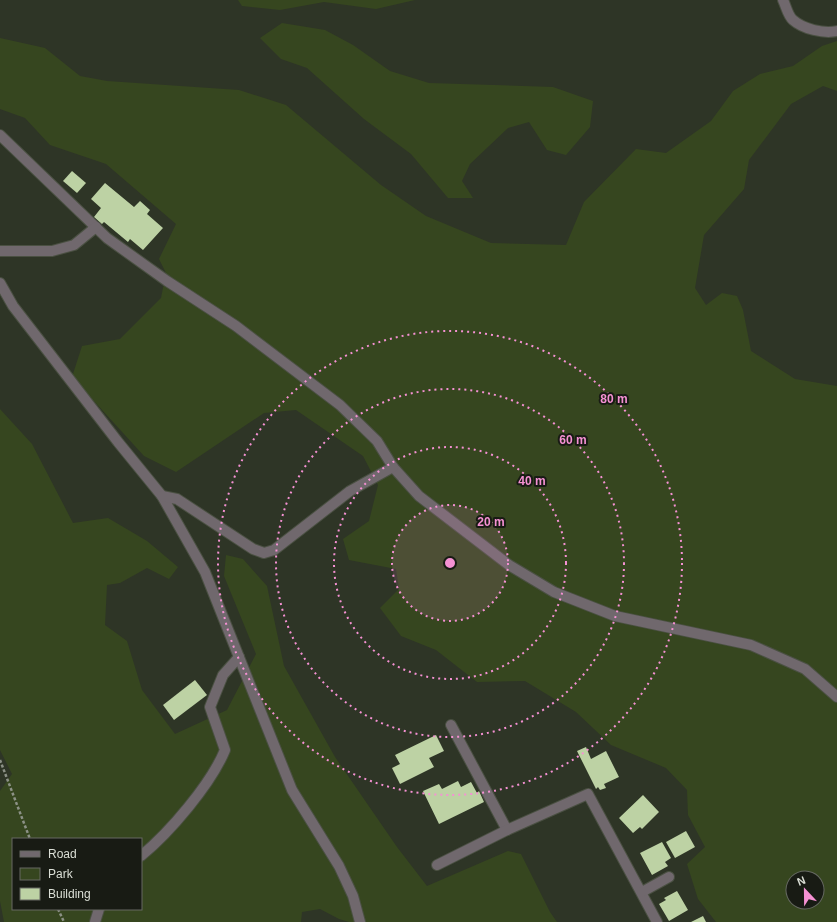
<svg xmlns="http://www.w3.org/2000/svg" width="837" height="922" font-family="Helvetica,sans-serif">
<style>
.green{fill:#36461f;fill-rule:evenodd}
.building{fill:#bdd2a4}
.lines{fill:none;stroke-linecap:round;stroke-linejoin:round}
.minor-casing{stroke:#4a5042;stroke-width:12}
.path{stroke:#8c9186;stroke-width:2.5;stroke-dasharray:3 2;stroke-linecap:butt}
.minor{stroke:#70686d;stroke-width:10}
.ring{fill:none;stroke:#f591d3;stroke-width:2;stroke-dasharray:2 4}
.centre{fill:#f591d3;stroke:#181b14;stroke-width:2}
.ring-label{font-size:12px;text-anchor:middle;font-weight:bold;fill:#f591d3;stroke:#181b14;stroke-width:4;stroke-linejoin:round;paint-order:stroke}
</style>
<rect width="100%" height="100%" fill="#2e3526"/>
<g class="green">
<polygon points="238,0 415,0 376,9 324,2 280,10 242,6"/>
<polygon points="282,23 325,30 353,45 390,71 429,83 553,87 593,101 590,127 566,155 547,150 529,122 508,128 470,164 462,181 473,198 448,198 411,154 364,119 307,68 281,59 260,38"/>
<path d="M0,38L45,48L80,76L107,81L239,90L286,105L381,185L426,216L491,243L566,245L584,202L636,149L666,153L711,121L733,91L760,74L793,66L822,46L837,41V91L823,86L791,104L749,160L744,189L704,235L695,288L706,305L722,293L737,296L743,310L751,351L795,379L837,386V922H716L698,899L687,864L705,847L688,815L687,790L666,768L611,745L576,712L525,681L477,682L436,650L401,636L380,608L399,589L396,569L349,560L343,539L369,521L378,485L363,456L296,410L264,413L176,472L144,456L72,377L82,346L120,339L161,298L166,273L159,259L176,224L106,164L50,145L25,118L0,109ZM793,878H817V902H793Z"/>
<path d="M0,409L32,444L73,523L108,518L147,541L178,567L169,579L147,568L120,583L107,585L105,625L127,641L142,690L175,734L227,710L256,654L224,576L226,555L243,559L267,586L284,666L335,757L397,847L427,886L508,851L521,854L550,912L557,922H349L339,919L320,909L302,912L301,922H4L0,901V791L12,774L0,750ZM13,839H141V909H13Z"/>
</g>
<g class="building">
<polygon points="72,171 86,183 77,193 63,181"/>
<polygon points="105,183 134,207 140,201 150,210 147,214 163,228 143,250 130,239 128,242 104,222 102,224 94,217 101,208 91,199"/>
<polygon points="195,680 207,695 174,720 163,705"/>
<polygon points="436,735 444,751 429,758 434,767 400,784 392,768 400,764 395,755"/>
<polygon points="586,747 591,759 606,751 619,777 604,784 606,788 600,790 598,787 596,789 577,751"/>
<polygon points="458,781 461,787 471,782 477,793 479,791 484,802 439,824 423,791 439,784 442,789"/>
<polygon points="643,795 659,812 642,829 640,827 633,833 619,818"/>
<polygon points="686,831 695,847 675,858 666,842"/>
<polygon points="662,842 671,858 665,862 668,866 652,875 640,853"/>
<polygon points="677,891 688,910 669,921 659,904 666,900 664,898"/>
<polygon points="703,916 706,922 691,922"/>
</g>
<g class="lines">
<defs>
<g id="minor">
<path d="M783,0C786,6 788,16 793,20C803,29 824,34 837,31"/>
<polyline points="0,135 107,238 167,281 236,326 340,405 377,441 393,467 419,496 509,565 554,592 615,616 751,645 805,669 837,697"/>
<polyline points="0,251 52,251 74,245 96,227"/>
<polyline points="0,283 13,306 118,442 162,496 205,572 292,790 339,866 353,896 360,922"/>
<polyline points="162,496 177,499 253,549 264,553 274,550 350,491 393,467"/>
<polyline points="451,725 507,830"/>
<path d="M141,856C170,832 211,784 225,750L210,707L223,675L239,657"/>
<polyline points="437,865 507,830 588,794 657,922"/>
<polyline points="642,892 669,877"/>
<polyline points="95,922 99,909"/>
</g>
</defs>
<use href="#minor" class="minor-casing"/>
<g class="path">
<polyline points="0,760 30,839"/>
<polyline points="58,909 64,922"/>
</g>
<use href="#minor" class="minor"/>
</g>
<circle cx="450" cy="563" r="58" fill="#f591d3" fill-opacity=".12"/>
<g class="ring">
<circle cx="450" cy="563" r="58"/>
<circle cx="450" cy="563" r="116"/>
<circle cx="450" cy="563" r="174"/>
<circle cx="450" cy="563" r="232"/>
</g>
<circle cx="450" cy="563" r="6" class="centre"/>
<g class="ring-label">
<text x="614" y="403">80 m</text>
<text x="573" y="444">60 m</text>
<text x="532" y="485">40 m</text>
<text x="491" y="526">20 m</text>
</g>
<rect x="12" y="838" width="130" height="72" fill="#181b14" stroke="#666962"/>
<rect x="20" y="851" width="20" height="6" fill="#70686d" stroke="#666962"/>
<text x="48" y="858" font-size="12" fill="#dbdfd6">Road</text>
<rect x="20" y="868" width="20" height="12" fill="#36461f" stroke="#666962"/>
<text x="48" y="878" font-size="12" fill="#dbdfd6">Park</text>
<rect x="20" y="888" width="20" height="12" fill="#bdd2a4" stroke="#666962"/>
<text x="48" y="898" font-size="12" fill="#dbdfd6">Building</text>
<g transform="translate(805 890) rotate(338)"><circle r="19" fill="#181b14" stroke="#666962"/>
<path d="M0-3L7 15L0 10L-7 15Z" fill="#f591d3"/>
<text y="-6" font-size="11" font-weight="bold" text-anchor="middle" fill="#dbdfd6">N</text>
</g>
</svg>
